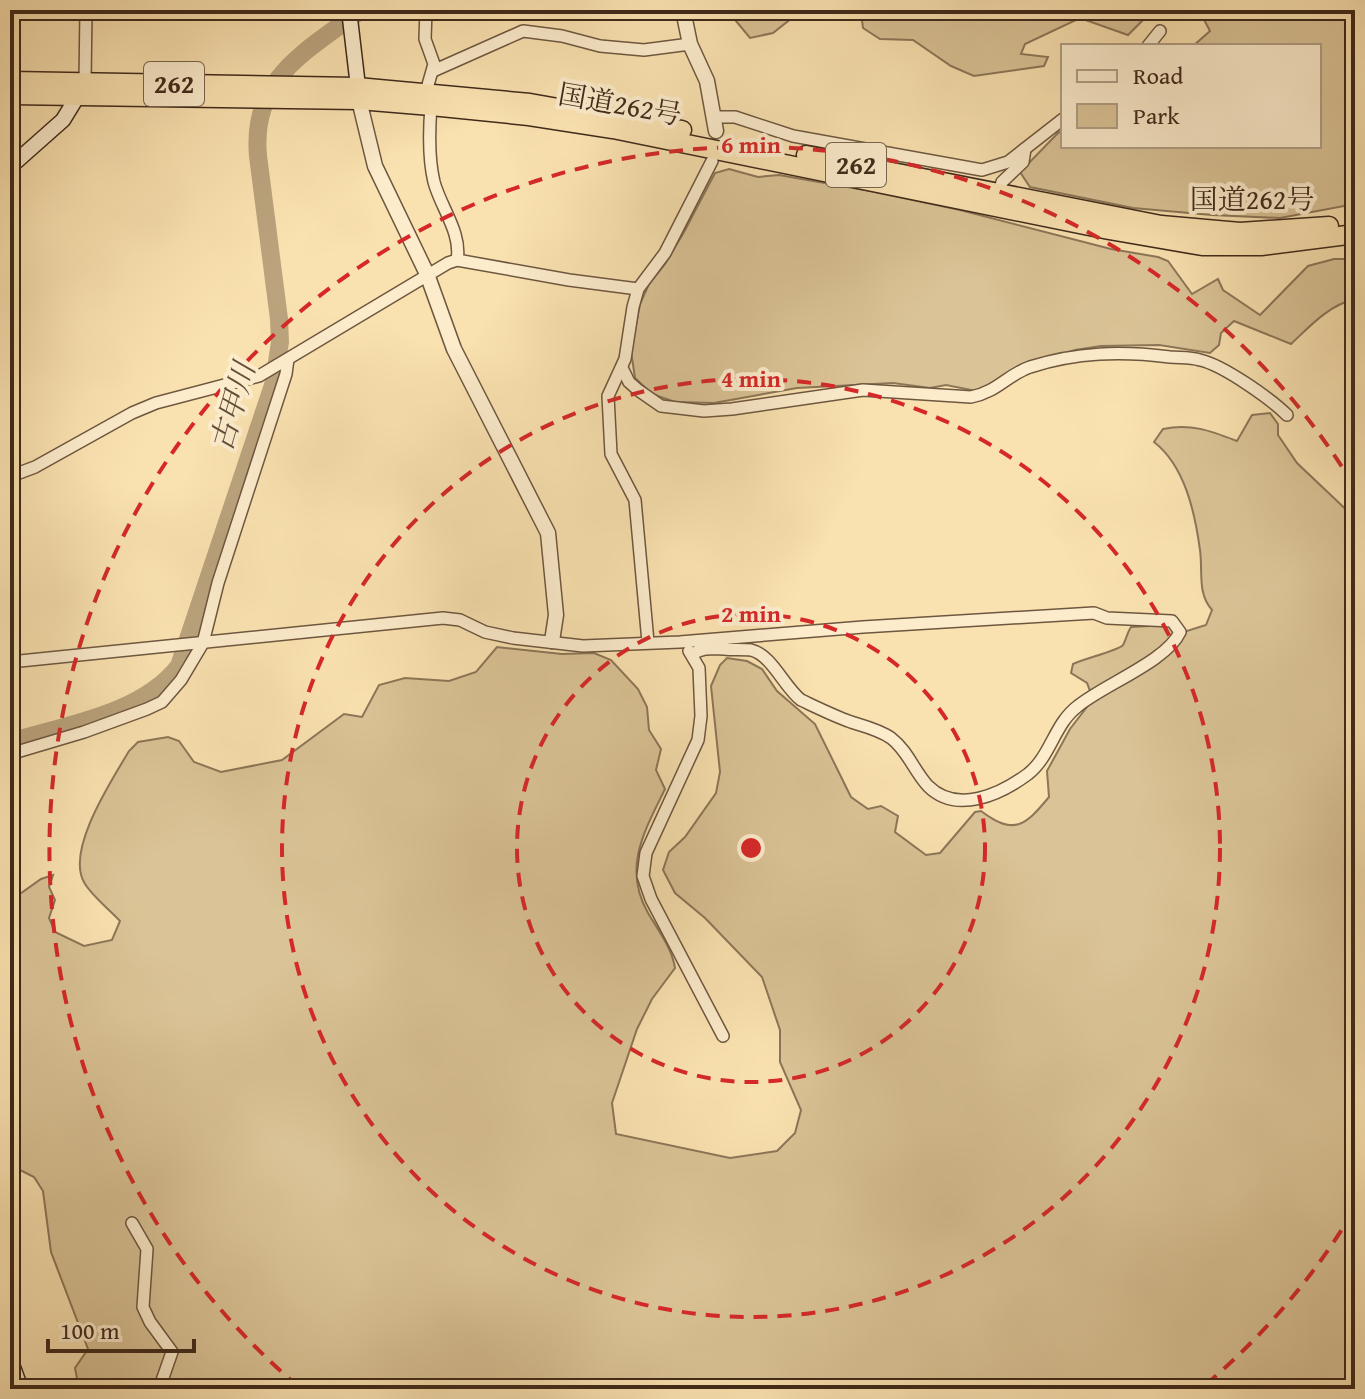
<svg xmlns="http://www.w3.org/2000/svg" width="1365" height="1399" font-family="'Gentium Book Plus','Noto Serif JP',serif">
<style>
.green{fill:#dac396;stroke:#8c7658;stroke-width:2}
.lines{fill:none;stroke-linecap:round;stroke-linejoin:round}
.river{stroke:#baa37d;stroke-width:18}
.minor-casing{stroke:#6e5740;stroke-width:14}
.tertiary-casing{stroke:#6e5740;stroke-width:17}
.secondary-casing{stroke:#3f291a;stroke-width:17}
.trunk-casing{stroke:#3f291a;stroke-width:21}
.minor{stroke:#fceccc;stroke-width:11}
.tertiary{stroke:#fceccc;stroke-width:14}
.secondary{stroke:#fceccc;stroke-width:14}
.trunk{stroke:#fae2b0;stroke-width:18}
.ring{fill:none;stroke:#d62828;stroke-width:4;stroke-dasharray:14 10}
.labels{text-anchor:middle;stroke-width:8;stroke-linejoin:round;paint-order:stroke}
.shield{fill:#fceccc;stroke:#78644f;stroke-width:2}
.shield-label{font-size:26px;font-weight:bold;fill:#3f291a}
.street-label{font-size:28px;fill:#3f291a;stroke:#fceccc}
.water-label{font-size:30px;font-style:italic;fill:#644e38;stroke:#fceccc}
.centre{fill:#d62828;stroke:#fceccc;stroke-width:4}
.ring-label{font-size:24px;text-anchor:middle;font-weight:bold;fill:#d62828;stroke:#fceccc;stroke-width:8;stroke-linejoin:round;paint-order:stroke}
</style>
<rect width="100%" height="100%" fill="#fae2b0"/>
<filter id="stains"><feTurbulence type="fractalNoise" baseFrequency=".0025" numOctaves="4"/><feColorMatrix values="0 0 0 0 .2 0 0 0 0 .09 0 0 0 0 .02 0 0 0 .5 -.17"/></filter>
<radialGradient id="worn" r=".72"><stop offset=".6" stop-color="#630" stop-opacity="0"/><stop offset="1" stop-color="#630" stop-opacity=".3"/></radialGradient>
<g class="green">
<polygon points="735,10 802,10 773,33 750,38 736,21"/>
<polygon points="863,10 1170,10 1162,15 1145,18 1128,35 1080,18 1025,44 1021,54 1048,57 1044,66 974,76 951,66 913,40 880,39 863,28 861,13"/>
<polygon points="1199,10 1355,10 1355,204 1280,218 1212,215 1133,208 1030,187 1020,172 1059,132 1063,134 1063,146 1319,146 1319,46 1193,46 1210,31"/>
<path d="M729,169L758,177L779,175L870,191L960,210L1111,249L1158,257L1168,261L1192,294L1218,279L1223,290L1260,315L1308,266L1334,259H1355V299C1329,305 1310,326 1291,344L1234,321L1221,333L1219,345L1210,353L1159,345L1101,346L1075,350L1048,359L992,388L976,391L946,385L930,388L893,383L797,388L714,403L675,402L652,394L635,378L631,351L640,304L649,284L665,264L684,232L715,173Z"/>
<path d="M1270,413L1278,424V435L1297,463L1355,518V1389H79L75,1368L88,1349L51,1252L43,1191L34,1177L10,1165V901L41,879L53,875L49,887L55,900L49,918L55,932L84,946L112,940L120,921C109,909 94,898 85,884C64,852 112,780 129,751L138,742L168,737L179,741L194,762L221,772L282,760L344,714L362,717L379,685L405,678L449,681L476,672L497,647L562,654L594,653L611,660L638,689L647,707L649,730L661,749L656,770L665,789C645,830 622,868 648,913C658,930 672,948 675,968L652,999L637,1029L612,1103L616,1134L730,1158L777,1151L795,1133L801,1110L780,1062V1030L762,977L705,918L675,893L663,870L669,852L685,837L716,793L720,772L711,686L720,665L727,658L747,661L762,669L777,691L815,724L851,797L868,809L881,806L898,816L895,832L926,855L940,853L975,812L981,811C1014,836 1025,826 1049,797L1047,771L1070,729L1093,699L1087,683L1071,673L1073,664C1083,659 1120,650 1123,645C1126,640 1127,633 1131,627L1167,625L1187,631L1206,625L1212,610C1197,593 1203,572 1200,550C1195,513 1185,466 1154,442L1163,429C1191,423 1211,431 1237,441L1252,415Z"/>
</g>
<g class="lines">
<path class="river" d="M10,742C66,725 142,714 179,666L274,382L280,342L279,319L258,156C251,77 306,52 361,10"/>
<defs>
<g id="minor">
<polyline points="235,10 237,10"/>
<polyline points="1148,46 1160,31"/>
<polyline points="433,71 523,31 562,36 600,46 644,50 690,44"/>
<polyline points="85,81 86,10"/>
<polyline points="426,92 434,64 425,39 426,10"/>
<path d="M431,106C429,131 428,157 434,182C441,208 462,233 457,260"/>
<polyline points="715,117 735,117 793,136 982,170 1008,162 1063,119"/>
<polyline points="997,199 1002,182 1023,162 1025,149"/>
<path d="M622,368L629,382L638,390L661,406L704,411L732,409L863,390L971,397C997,392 1007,375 1030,367C1077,352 1121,351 1170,357C1180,358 1190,357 1200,360C1223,365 1271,399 1287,415"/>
<polyline points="11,476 35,467 132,413 156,403 259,376 448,263 457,260 569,280 638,289"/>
<polyline points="648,642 635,500 611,454 608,396 625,359 633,307 638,289 665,253 712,161"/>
<polyline points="689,651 699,668 701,716 698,740 646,853 643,876 651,899 723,1036"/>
<path d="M10,662L443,618L460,620L485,632L513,638L583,646L680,642L863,627L1094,613L1107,618L1172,621L1180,632C1167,661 1105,684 1078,706C1054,724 1051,756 1028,774C1001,794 957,815 928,786C914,771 908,751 891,738C880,730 864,726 851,722C834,716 818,708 801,700C784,687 772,655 751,650C742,649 733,650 724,649C713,649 703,647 693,654"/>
<polyline points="10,754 84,732 147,709 162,702 181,680 203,643 218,583 286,374 288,359"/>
<polyline points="132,1223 147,1249 143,1307 150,1322 172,1352 159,1389"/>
</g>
<g id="tertiary">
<polyline points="683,10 690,44 707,81 716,131"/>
<polyline points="359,100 375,166 427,274 454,349 548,533 556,615 552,641"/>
</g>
<g id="secondary">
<polyline points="349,10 359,95"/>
<polyline points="10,167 63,120 82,89"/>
<polyline points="10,471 10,477"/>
<polyline points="10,1359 21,1389"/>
</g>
<g id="trunk">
<polyline points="10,81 357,87 530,103 682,130"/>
<polyline points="10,95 359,100 431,106 529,116 613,129 1109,230 1202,246 1261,246 1355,234"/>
<polyline points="806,155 1161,225 1240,232 1329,226"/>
</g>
</defs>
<use href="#minor" class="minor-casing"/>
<use href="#tertiary" class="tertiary-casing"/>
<use href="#secondary" class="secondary-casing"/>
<use href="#trunk" class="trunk-casing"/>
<use href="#minor" class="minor"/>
<use href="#tertiary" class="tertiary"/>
<use href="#secondary" class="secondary"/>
<use href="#trunk" class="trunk"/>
</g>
<g class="ring">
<circle cx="751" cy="848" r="234"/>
<circle cx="751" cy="848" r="469"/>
<path d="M1354 1210A703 703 0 0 1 1203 1387M299 1387A703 703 0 1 1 1354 486"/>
</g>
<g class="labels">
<g class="shield">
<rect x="144" y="62" width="60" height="44" rx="6"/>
<rect x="826" y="143" width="60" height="44" rx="6"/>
</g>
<g class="shield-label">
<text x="174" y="93">262</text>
<text x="856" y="174">262</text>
</g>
<g class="street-label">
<text transform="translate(620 104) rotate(10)" y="10">国道262号</text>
<text x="1252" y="209">国道262号</text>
</g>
<g class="water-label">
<text transform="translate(233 407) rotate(-74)" y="10">古甲川</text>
</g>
</g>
<circle cx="751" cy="848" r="12" class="centre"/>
<g class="ring-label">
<text x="751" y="153">6 min</text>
<text x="751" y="387">4 min</text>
<text x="751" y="622">2 min</text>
</g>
<rect width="1365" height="1399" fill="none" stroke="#fae2b0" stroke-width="40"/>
<rect x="12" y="12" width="1341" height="1375" fill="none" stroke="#3f291a" stroke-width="4"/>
<rect x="20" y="20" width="1325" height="1359" fill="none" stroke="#3f291a" stroke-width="2"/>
<rect x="1061" y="44" width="260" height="104" fill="#fceccc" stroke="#b09e85" stroke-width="2"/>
<rect x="1077" y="70" width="40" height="12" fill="#fceccc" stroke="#b09e85" stroke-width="2"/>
<text x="1133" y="84" font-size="24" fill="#3f291a">Road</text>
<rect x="1077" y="104" width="40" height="24" fill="#dac396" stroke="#b09e85" stroke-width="2"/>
<text x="1133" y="124" font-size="24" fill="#3f291a">Park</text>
<path d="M48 1339v12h146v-12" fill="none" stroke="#3f291a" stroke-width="4"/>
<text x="60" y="1339" font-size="24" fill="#3f291a" stroke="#fceccc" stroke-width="6" paint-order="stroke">100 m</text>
<rect width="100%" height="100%" filter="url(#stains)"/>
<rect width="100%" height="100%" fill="url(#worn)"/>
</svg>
